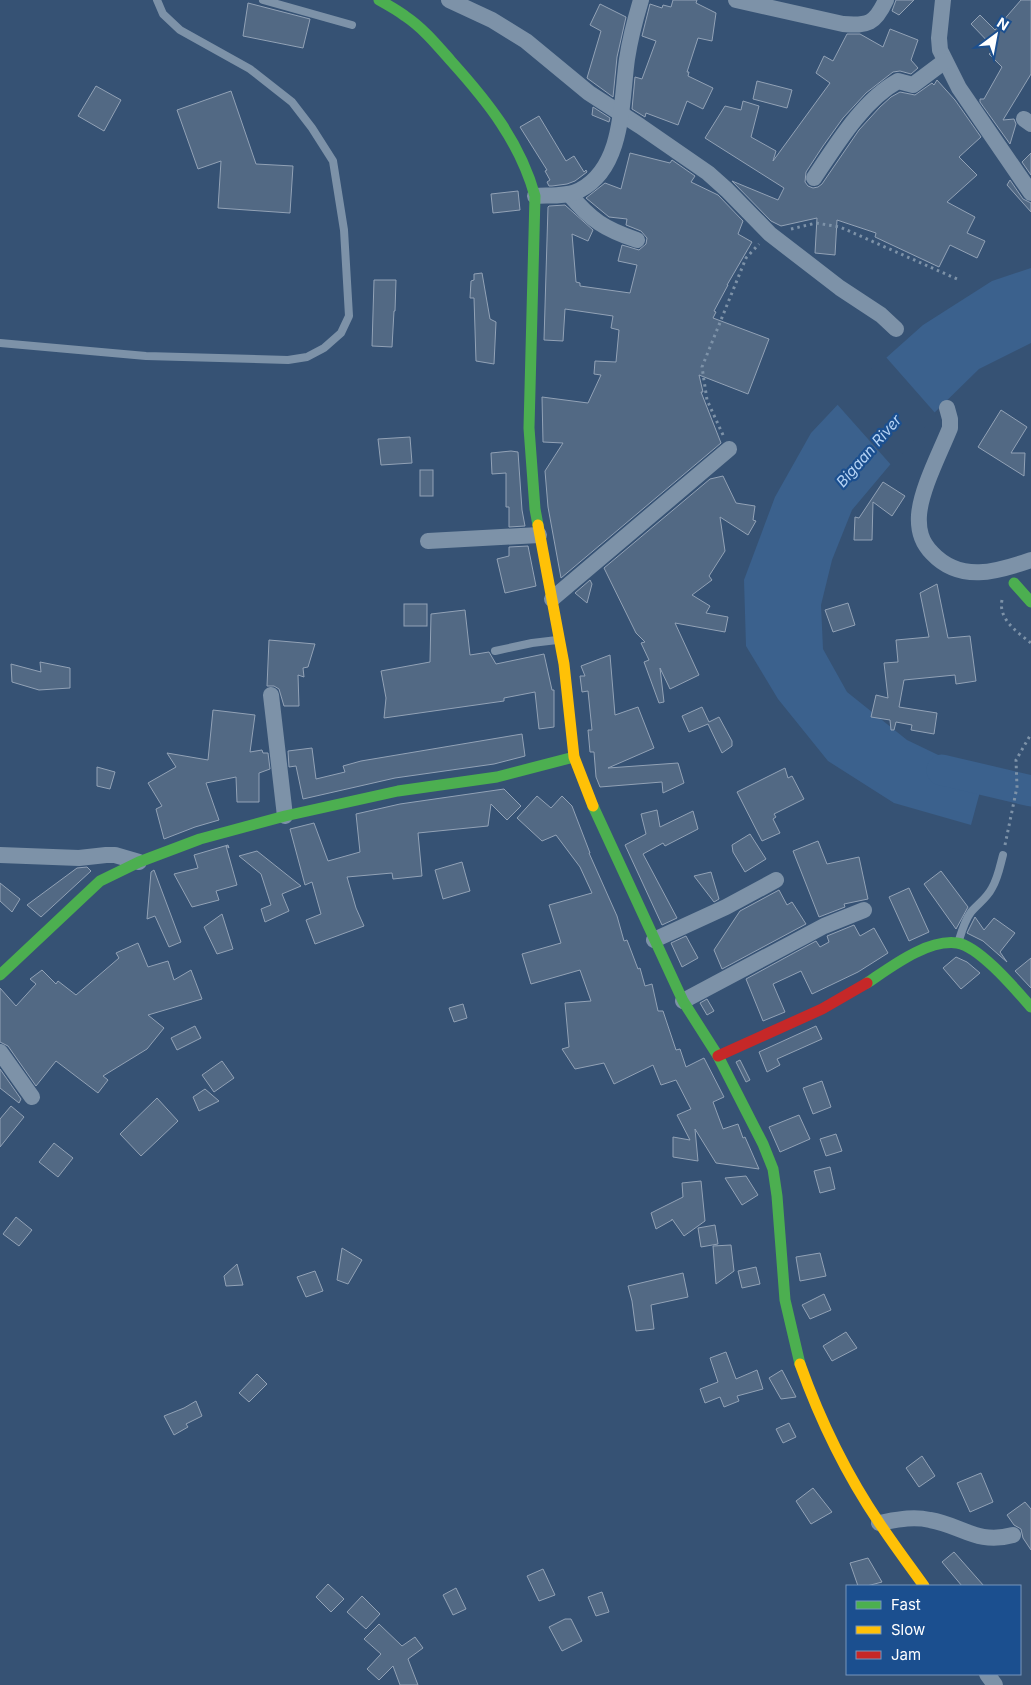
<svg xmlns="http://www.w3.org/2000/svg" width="1031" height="1685" font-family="Inter,sans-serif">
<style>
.water{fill:#3b618d}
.pier{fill:#365274}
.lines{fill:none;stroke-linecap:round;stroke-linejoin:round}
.river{stroke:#3b618d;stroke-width:31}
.building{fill:#526984;stroke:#92a2b6}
.path{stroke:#7d92a8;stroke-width:3;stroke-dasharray:2.5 4;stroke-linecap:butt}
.lane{stroke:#7d92a8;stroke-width:8}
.street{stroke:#7d92a8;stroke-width:16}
.fast{stroke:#4caf50;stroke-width:11}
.slow{stroke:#ffc107;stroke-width:11}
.jam{stroke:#c62828;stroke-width:11}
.labels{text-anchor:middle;stroke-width:4.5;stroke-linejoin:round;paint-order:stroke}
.water-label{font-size:15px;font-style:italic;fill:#b5d3f5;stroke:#1b4f8f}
</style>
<rect width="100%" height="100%" fill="#365274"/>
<polygon class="water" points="1031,268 1031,343 979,369 931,416 852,510 832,560 821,605 823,649 847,692 907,740 984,777 971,825 894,803 828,761 778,699 746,646 744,580 775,497 811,433 859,382 923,325 992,281"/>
<polygon class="pier" points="885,356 936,414 892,466 836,403 858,381"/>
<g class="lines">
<polyline class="river" points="942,770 1031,791"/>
</g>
<g class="building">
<polygon points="673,0 697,0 696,3 716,13 712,41 698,38 687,72 689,72 688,76 713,88 703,109 687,101 678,125 646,113 645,117 632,109 635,77 642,79 656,41 642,36 650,4 662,8 663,5 671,7"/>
<polygon points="896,0 914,0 899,15 892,11"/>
<polygon points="1021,0 1031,0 1031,74 1003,120 1014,119 1016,124 1010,144 980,102 980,99 984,99 1002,67 989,54 995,49 971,24 980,15 995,30"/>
<polygon points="248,3 310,19 303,48 243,36"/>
<polygon points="600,4 626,17 617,57 613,97 587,78 601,31 590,25"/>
<polygon points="890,29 918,40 911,60 918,68 911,74 900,71 893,72 866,93 843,118 823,146 806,172 805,182 808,186 813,188 818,187 822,184 859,130 880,107 891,97 900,92 915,95 932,83 934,85 937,80 955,100 981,137 959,157 977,175 947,202 975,217 967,233 985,241 977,258 950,245 939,267 875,237 876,233 837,220 835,255 815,253 817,218 781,226 771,221 732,181 778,200 784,188 705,138 725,106 741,110 743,101 759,106 751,137 776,151 773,161 830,83 816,73 824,56 833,61 847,34 860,34 883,47"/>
<polygon points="757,81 792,90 787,108 753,99"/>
<polygon points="96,86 121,100 104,131 78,116"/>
<polygon points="231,91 256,164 293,166 290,213 218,208 221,161 198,169 177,110"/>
<polygon points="593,107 610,118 609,122 592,115"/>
<polygon points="539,116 566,161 574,156 584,172 586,170 587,172 575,181 567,184 552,186 549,186 547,182 550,180 545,171 547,170 520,127"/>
<polygon points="630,153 670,163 672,160 695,176 691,182 718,195 743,221 738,234 752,242 727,285 728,285 714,311 716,312 713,318 769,339 748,394 699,375 703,392 701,392 721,443 561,578 548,507 545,471 563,443 543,442 542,397 588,403 601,375 594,374 595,361 616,362 619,330 611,328 613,316 565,309 563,341 544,340 548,207 549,206 565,205 593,230 588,241 572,234 576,282 580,283 580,286 630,293 637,265 618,261 622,245 639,250 646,244 647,238 641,231 626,225 627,219 609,217 586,198 605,183 621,189"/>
<polygon points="1031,153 1031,175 1022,162"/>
<polygon points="1010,180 1023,199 1031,203 1031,212 1007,185"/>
<polygon points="518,191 520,210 493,213 491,194"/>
<polygon points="482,273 490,319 496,322 494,364 476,361 474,298 470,298 471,281 474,280 474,274"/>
<polygon points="374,280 396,280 395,311 394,311 392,347 372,346"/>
<polygon points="1001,410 1027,427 1011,453 1025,453 1024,476 978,447"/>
<polygon points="410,437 412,463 381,465 378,439"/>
<polygon points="511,451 518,452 522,510 525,526 509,527 509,507 506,507 506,473 492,474 491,453"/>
<rect x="420" y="470" width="13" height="26"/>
<polygon points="723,476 736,503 755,506 753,520 756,521 748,535 720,517 725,551 709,576 712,580 692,595 710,606 706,613 728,617 725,632 675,623 699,675 670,689 660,668 664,702 659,703 644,662 649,660 641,643 645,642 636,633 604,568 710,479"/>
<polygon points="883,482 905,496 892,516 873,502 872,540 854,540 855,517 859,518"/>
<polygon points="528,546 536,586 505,593 497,559 509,556 509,547"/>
<polygon points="590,580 592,584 587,603 575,593"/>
<polygon points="937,584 948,638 970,636 976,681 956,684 955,675 904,680 899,707 937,713 934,734 911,730 912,725 896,722 894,730 891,730 890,720 871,717 876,695 888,698 884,663 898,662 896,640 929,637 920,593"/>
<polygon points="848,603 855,625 833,632 825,610"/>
<rect x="404" y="604" width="23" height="22"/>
<polygon points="465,610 470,655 489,652 496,664 544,654 552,690 554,690 554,727 539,729 535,692 504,698 504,701 384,718 386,698 381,671 430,662 431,614"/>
<polygon points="269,640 315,644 308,667 303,668 304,677 298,675 299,706 284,706 279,689 274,686 267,686"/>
<polygon points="610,655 615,715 638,707 654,748 608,768 678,763 684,783 663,793 662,782 600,787 596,777 594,752 590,752 588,730 592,730 588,691 582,692 580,676 585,676 581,666"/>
<polygon points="40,662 70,668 70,688 39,690 12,682 11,664 41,672"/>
<polygon points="702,707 709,722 719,717 732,741 732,746 722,753 708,724 689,732 682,716"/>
<polygon points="213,710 255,715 250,752 262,750 263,753 268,753 270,769 259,773 259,802 237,802 236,777 206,783 219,820 195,827 164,839 156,809 162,806 148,783 176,767 167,753 208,760"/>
<polygon points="522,734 525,756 494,764 395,778 303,799 296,766 289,767 288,751 312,748 316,779 345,772 343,766 361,761"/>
<polygon points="97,767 115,772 110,789 97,786"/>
<polygon points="785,768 788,778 792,776 804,799 774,814 776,817 773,819 780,833 762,841 737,792"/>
<polygon points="504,789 521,806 507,820 491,804 488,826 418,833 422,876 393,879 392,873 347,877 356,908 364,926 315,944 306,920 321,914 312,882 305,885 290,829 314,823 328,861 360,852 356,814 400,804"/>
<polygon points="537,796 551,808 562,796 572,806 590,853 589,853 617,916 624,941 627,940 638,969 640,968 645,986 652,984 658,1011 663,1011 676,1050 680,1049 686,1067 704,1058 724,1097 713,1102 723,1129 738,1124 743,1138 745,1137 759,1169 716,1163 695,1129 698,1161 673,1157 673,1137 690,1140 677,1115 691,1109 676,1080 661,1085 653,1065 614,1084 604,1063 575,1069 562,1049 569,1047 565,1003 591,1001 580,970 531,984 522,954 561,943 549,905 592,893 580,867 556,835 542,841 517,818"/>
<polygon points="657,810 660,827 693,811 698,829 665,846 663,843 643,854 677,918 662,925 625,845 646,834 641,814"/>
<polygon points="750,834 766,859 745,872 733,852 732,845"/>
<polygon points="818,841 827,864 859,857 868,899 844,904 845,907 819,917 793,851"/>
<polygon points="228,845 229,848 226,846 237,885 216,891 219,900 192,907 174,874 198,868 194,855"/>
<polygon points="257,851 301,886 282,894 289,911 265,922 261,909 271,905 261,874 239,856"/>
<polygon points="462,862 470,891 443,899 435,870"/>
<polygon points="87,867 91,871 41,917 27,905 77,868"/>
<polygon points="154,870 181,942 169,947 155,916 147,919 151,872"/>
<polygon points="941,871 968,907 956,929 924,884"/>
<polygon points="711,872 719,899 714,902 694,876"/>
<polygon points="0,883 20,899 12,912 0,901"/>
<polygon points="909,888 929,932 909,941 889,897"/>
<polygon points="779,890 787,905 792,902 806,924 722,969 714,950 740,911"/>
<polygon points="222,914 233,949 217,954 204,927"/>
<polygon points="975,917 984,930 994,918 1015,933 1000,952 1007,962 983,941 967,933"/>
<polygon points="854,925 860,936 874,928 888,953 858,972 812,994 801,971 773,984 785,1012 763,1021 746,979 816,941 820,947 829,942 827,936"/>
<polygon points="686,936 698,958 682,967 671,943"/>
<polygon points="138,943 148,967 168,961 174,980 191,970 202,999 148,1015 164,1028 147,1049 103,1076 108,1080 98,1093 56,1061 36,1086 8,1046 0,1042 0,988 16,1006 36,984 30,979 42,970 56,984 58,981 76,995 119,958 116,953"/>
<polygon points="956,957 967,962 980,973 961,989 943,968"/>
<polygon points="1031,958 1031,988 1015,971"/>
<polygon points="707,999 714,1011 707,1015 700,1003"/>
<polygon points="463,1004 467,1018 454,1022 449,1008"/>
<polygon points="195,1026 201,1038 177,1050 171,1038"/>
<polygon points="816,1026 822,1039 777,1059 780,1065 767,1072 759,1052"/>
<polygon points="740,1060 750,1080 746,1082 736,1062"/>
<polygon points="222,1061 234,1078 214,1092 202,1075"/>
<polygon points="0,1069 21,1099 19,1103 0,1088"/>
<polygon points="822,1081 831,1107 813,1114 803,1088"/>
<polygon points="205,1089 219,1101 199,1111 193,1097"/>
<polygon points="157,1098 178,1121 141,1156 120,1134"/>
<polygon points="11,1106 24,1117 0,1147 0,1119"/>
<polygon points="799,1115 810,1139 780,1152 769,1127"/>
<polygon points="836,1134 842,1151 826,1156 820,1139"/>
<polygon points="54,1143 73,1158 58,1177 39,1162"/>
<polygon points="830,1167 835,1189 820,1193 814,1171"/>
<polygon points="746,1176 758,1195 742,1205 725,1178"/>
<polygon points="701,1181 705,1221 684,1236 672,1219 672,1220 656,1229 651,1213 683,1197 682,1183"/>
<polygon points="16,1217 32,1230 19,1246 3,1234"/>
<polygon points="715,1225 718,1244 701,1247 698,1228"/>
<polygon points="731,1245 734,1271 716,1284 713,1246"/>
<polygon points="342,1248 362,1260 348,1284 337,1280"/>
<polygon points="820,1253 826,1276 800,1281 796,1257"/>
<polygon points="237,1264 243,1285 226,1286 224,1276"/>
<polygon points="756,1267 760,1284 742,1288 738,1271"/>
<polygon points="315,1271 323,1291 306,1297 297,1277"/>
<polygon points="683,1273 688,1297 651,1305 654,1329 636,1331 632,1301 628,1286"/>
<polygon points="824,1294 831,1310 810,1319 802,1305"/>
<polygon points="846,1332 857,1348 832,1361 823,1346"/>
<polygon points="726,1352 736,1379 757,1370 763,1389 737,1396 739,1401 724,1407 720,1397 705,1403 700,1389 718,1382 710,1358"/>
<polygon points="782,1370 796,1397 781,1399 769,1378"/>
<polygon points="257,1374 267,1384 249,1402 239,1393"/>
<polygon points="196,1401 202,1416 186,1424 188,1427 174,1435 164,1416 184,1408"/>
<polygon points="789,1423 796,1437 783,1443 776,1429"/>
<polygon points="922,1456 935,1476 919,1487 906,1468"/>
<polygon points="981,1473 993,1502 970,1512 957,1483"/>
<polygon points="813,1488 832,1512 811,1524 796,1501"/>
<polygon points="1025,1502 1031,1509 1031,1550 1023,1538 1021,1529 1014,1525 1007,1515"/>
<polygon points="954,1552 984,1586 962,1586 942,1562"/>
<polygon points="868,1558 882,1582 867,1586 858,1586 850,1563"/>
<polygon points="543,1569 555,1595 539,1601 527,1576"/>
<polygon points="328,1584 344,1599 331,1612 316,1597"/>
<polygon points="456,1588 466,1609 453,1615 443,1595"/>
<polygon points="602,1592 609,1612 596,1616 588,1597"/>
<polygon points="362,1596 380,1614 366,1629 347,1612"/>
<polygon points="565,1619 571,1619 582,1641 562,1651 549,1627"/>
<polygon points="379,1624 402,1646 415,1637 423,1648 408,1659 418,1685 400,1685 393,1666 379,1680 367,1669 381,1654 364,1639"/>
</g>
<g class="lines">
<g class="path">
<polyline points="791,229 816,223 840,227 957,279"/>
<polyline points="723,435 707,400 702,367 746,258 759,244"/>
<path d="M1002,600C998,619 1017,632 1031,643"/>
<polyline points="1005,845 1017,787 1016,760 1031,734"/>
</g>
<g class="lane">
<polyline points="263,0 352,25"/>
<polyline points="0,343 146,356 288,360 307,357 324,348 341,333 349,316 344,230 333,161 312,128 292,102 250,69 180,30 163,14 157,0"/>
<polyline points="495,651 532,643 557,640"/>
<path d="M959,940C962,930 965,920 971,912C978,904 987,898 992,888C998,878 1000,866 1003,855"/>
</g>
<g class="street">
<polyline points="449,0 492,20 526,41 589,93 640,126 708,173 727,190 770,234 840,288 881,315 896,329"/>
<path d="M736,0L843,24C868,26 875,24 886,0"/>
<polyline points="943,0 939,38 940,50 959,88 1031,193"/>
<polyline points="1024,119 1031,124"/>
<path d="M814,178C836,145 863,100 898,81L913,85L945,61"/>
<path d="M569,194C591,220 604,229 637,240"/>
<path d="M535,196C549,195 567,197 580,190C624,167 621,102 627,59C630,39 635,20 641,0"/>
<path d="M947,408L950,419V428C940,453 921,489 919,515C918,530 921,542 932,553C960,583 997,572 1031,560"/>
<polyline points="428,541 539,535"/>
<polyline points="552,599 729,449"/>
<polyline points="271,695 285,816"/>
<polyline points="0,855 79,858 106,855 115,855 139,862"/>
<polyline points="654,940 726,907 776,880"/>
<polyline points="683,1001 824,926 864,910"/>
<polyline points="0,1052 32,1097"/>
<path d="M879,1523C896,1520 912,1516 930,1520C961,1525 977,1545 1013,1535"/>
<polyline points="987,1674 995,1685"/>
</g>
<g class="fast">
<path d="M379,0C388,5 397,10 405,16C423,28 437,45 451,61C488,102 520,142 535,196L529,428L535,509L538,525"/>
<polyline points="1014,583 1031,602"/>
<polyline points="593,806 683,1001 718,1056 763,1144 773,1169 777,1196 785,1300 800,1364"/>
<polyline points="0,975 100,881 139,862 200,839 285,816 398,791 497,777 574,757"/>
<path d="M867,983C891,967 927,939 957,943C979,946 1016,990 1031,1007"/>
</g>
<g class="slow">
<polyline points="538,525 564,664 574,757 593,806"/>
<path d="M800,1364C820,1420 846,1474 880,1524C894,1545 909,1565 924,1586"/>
</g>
<polyline class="jam" points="718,1056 822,1009 867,983"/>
</g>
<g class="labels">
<g class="water-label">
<text transform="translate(869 451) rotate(-49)" y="5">Bigaan River</text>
</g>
</g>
<rect x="846" y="1585" width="175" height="90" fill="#1b4f8f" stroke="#7695bc"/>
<rect x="856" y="1601" width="25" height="8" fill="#4caf50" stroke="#7695bc"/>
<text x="891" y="1610" font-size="15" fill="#ffffff">Fast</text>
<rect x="856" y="1626" width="25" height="8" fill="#ffc107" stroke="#7695bc"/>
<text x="891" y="1635" font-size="15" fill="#ffffff">Slow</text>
<rect x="856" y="1651" width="25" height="8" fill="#c62828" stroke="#7695bc"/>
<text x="891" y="1660" font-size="15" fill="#ffffff">Jam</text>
<g transform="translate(996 35) rotate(32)" stroke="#1b4f8f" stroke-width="4" paint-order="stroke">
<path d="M0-4L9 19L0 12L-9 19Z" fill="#ffffff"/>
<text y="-8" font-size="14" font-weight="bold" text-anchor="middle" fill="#ffffff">N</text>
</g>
</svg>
